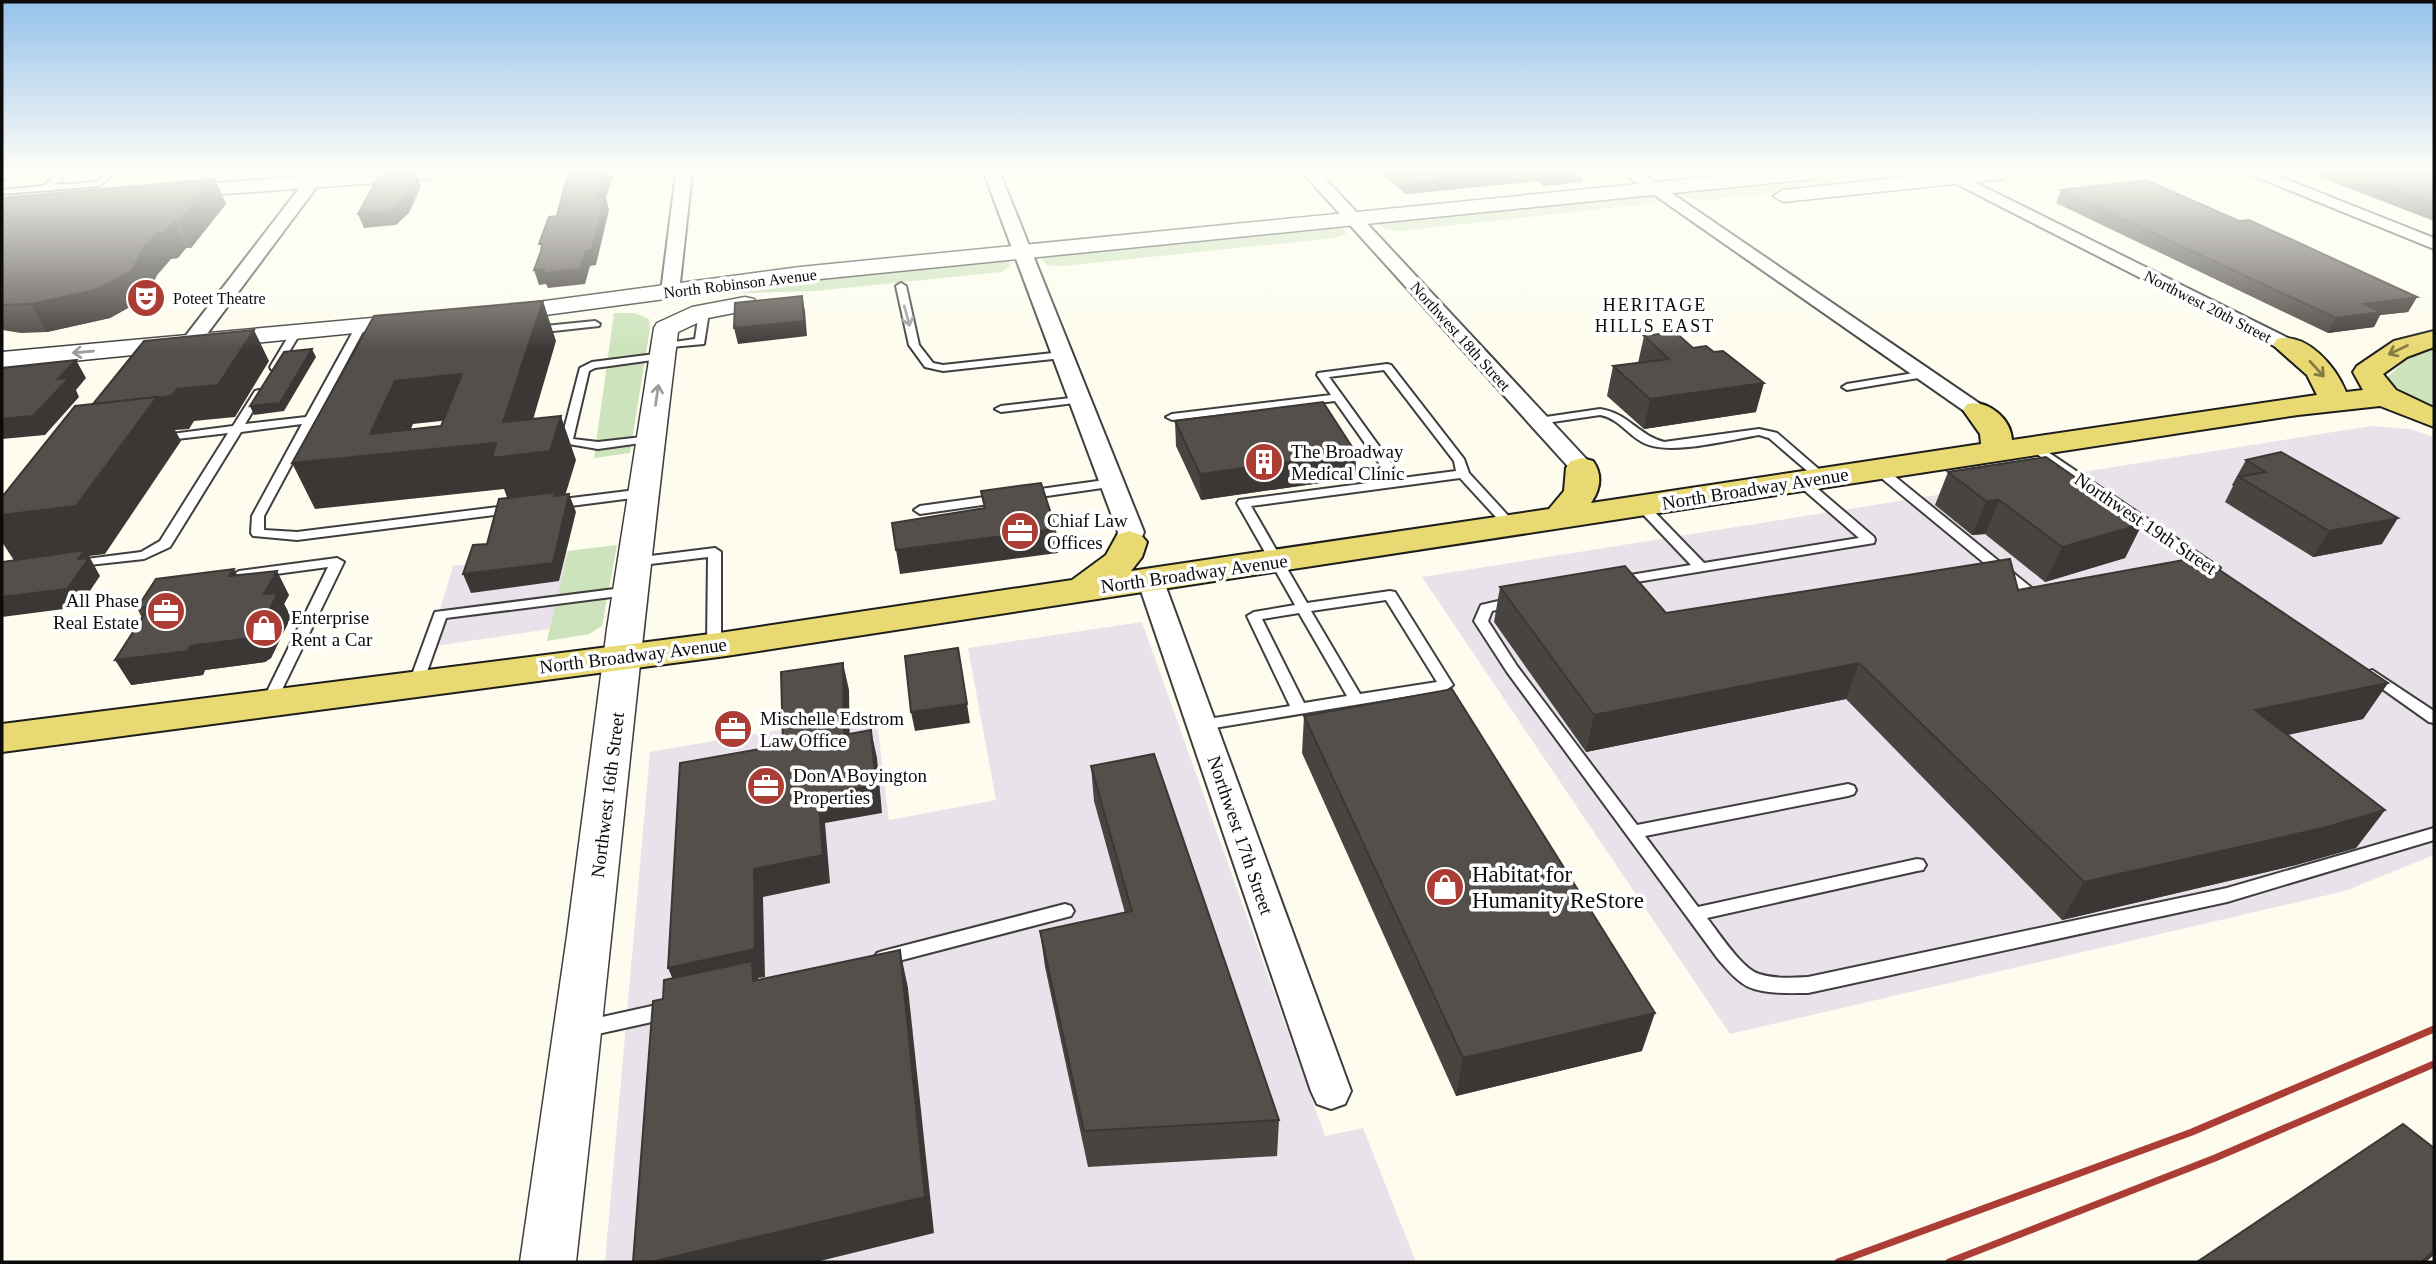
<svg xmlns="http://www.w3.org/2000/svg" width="2436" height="1264" font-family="'Times New Roman',serif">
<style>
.industrial{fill:#eae2ea}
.green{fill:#cce3bb}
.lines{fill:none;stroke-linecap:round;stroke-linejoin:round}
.service-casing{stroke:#3f3f3f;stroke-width:4}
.minor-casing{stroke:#3f3f3f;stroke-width:4}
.tertiary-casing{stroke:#3f3f3f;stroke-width:3}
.primary-casing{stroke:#1d1d1d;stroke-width:4}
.service{fill:#fff;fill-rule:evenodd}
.minor{fill:#fff;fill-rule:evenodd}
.tertiary{fill:#fff;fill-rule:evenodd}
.primary{fill:#e9d972;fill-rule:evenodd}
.rail{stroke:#ac3d35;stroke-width:7}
.wall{fill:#484440}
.shaded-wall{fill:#3b3734}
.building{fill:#544f4a;stroke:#3b3734;stroke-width:2;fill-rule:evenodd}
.oneway{stroke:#9e9e9e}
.oneway2{stroke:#867d44}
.labels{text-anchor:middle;stroke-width:7;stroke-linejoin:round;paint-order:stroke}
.far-street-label{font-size:16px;fill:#0c0c0c;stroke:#fff}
.far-poi-label{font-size:16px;fill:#0c0c0c;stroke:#fff;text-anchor:start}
.far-neighbourhood-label{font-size:18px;letter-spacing:2px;fill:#0c0c0c;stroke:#fff}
.poi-label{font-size:19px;fill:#0c0c0c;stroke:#fff;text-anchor:start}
.street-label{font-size:19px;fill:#0c0c0c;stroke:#fff}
.near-poi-label{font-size:23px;fill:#0c0c0c;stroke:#fff;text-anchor:start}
</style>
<rect width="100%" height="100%" fill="#fdfcee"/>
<g class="industrial">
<polygon points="2371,426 2410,429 2434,437 2434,855 2345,891 1730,1034 1422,577"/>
<polygon points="568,551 550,629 429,647 453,566"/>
<polygon points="1142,622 1325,1136 1363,1128 1416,1262 605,1262 650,752 876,713 889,820 996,800 968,648"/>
</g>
<g class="green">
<polygon points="1849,173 1927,173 1928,176 1699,201 1677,195 1682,190"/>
<polygon points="1645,195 1653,197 1656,203 1401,231 1386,230 1378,224 1380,221"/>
<polygon points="1334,226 1343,228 1346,234 1335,238 1062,266 1047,265 1041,259 1044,256"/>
<polygon points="1007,260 1011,266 1001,272 815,291 717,294 815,277"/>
<polygon points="614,313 635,313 649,319 650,328 630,453 594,458"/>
<polygon points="2434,347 2434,410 2396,390 2387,378 2409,356"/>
<polygon points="617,545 602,626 589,634 547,641 568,551"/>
</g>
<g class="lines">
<defs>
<g id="service">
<polygon points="4,173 13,173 2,181"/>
<polygon points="59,173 68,173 54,185 97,182 107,173 116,173 99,186 2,194 2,190 43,186"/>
<polygon points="901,283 906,286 919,345 933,363 943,365 1062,352 1067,355 1062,358 943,371 925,367 909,345 896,286"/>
<polygon points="704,309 709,312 704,344 660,348 660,344 695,339 699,312"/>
<polygon points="595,321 600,324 599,326 535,333 530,330 535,327"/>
<polygon points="361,323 366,326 264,516 264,530 297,532 514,505 520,509 518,512 297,540 253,536 251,533 252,516 302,424 241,432 170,547 144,559 71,567 69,564 71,561 141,552 160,541 228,433 160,441 154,438 156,436 233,426 255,391 259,390 264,393 245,424 306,417 356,326"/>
<polygon points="296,329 301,332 280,367 275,370 271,369 270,367 291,332"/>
<polygon points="663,353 667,354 667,358 595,368 589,371 573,439 598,442 651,436 655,437 655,441 598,449 563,443 561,441 580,368 592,362"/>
<path d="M1387,364L1391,365L1464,459L1469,473L1514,522L1516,525L1514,528H1506L1460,478L1251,506L1307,603L1390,591L1395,592L1453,685L1446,690L1202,730L1197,729L1194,725L1197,721L1202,720L1290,706L1247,616L1254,612L1295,605L1237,503L1239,500L1391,480L1335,401L1172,420L1166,417L1172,414L1331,395L1317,375L1318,373ZM1384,370L1454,461L1456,471L1402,478L1329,377ZM1386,600L1437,682L1360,694L1311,611ZM1299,613L1347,696L1304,703L1262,619Z"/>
<polygon points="1926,371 1931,374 1930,376 1847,390 1842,387 1847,384"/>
<polygon points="1079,397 1084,400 1083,402 1001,412 995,409 1001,406"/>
<path d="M1600,409C1628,413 1638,435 1664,442L1759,429L1773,432L1777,433L1829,478L1823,482L1819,481L1769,438L1759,435C1729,440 1672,455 1646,444C1629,437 1619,418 1600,415L1539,424L1533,421L1539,418Z"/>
<polygon points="2032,443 2036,444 2220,568 2213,572 2208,571 2028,448 2026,446"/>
<polygon points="1878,465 1882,466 2033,589 2035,592 2033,595 2023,595 1874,472 1872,469"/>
<polygon points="1801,477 1805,478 1874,537 1875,540 1874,543 1618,585 1611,581 1618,577 1691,565 1637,508 1635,505 1637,502 1645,502 1704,563 1859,538 1797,484 1795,481"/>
<polygon points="1112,479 1118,483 1116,486 1026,499 1020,495 1026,491"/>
<polygon points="644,489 648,490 650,493 648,496 555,508 549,504 555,500"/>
<polygon points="999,495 1003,496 1005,499 1003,502 920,514 914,510 920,506"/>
<polygon points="715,548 721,552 721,645 714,649 707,645 708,557 634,566 627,562 634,558"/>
<polygon points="337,558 344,562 276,702 274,705 264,705 262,702 328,567 239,579 232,575 239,571"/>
<polygon points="630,587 635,588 637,591 635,594 446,618 423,683 416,688 409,683 435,612"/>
<path d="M1516,597L1523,601L1521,604L1492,611L1488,621L1517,666L1637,825L1848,784L1854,786L1856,790L1854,794L1848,796L1645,836L1698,907L1917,859L1923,860L1926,865L1923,870L1917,871L1707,918C1719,933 1742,969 1759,974C1775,979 1791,978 1808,977L2227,888L2434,828V840L2227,902L1808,993C1790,993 1757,995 1742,983C1733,977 1725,967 1718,959L1507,672L1474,621L1481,605Z"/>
<polygon points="2372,670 2434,711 2434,723 2429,722 2367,678 2365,675 2367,672"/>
<polygon points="1065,904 1071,906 1074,911 1071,916 883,965 877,963 874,958 877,953 883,951"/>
<polygon points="670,1002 677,1004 680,1010 677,1016 670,1018 584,1037 577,1035 574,1029 577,1023 584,1021"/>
</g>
<g id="minor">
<polygon points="311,173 327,173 198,346 184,346 181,342 184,338"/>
<polygon points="676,173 692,173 679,292 670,298 661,292"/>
<polygon points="984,173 1000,173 1144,532 1138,547 1120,547 1116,542 1118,532"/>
<polygon points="1303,173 1320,173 1590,463 1594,468 1590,473 1574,473"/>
<polygon points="1623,173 1642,173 1989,410 1986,415 1970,415"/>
<polygon points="1935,173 1956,173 2294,341 2297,345 2287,351 2280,349"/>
<polygon points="2247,173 2270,173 2434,238 2434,249"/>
<polygon points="1150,571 1159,573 1163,579 1351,1091 1345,1104 1331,1109 1317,1104 1311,1091 1137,579 1141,573"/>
</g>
<g id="tertiary">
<polygon points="347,173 440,173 430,179 172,198 162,192 172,186"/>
<polygon points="1750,173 1822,173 1812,179 800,281 500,321 491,319 488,314 491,309 500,307 800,267"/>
<polygon points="1944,173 2013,173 2003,179 1783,202 1773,196 1783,190"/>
<path d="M745,297L754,299L757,304L754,309L708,318L678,332C640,641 611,952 576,1262H520L567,936L607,629L654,328L657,323L692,307Z"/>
<polygon points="416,314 425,316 428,321 425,326 2,368 2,352"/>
</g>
<path id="primary" d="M2434,331V347L2407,357L2383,374L2396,390L2434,408V427L2380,406L2298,415L726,656L2,752V724L726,632L1072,580L1106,555L1117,535L1129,531L1141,535L1147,542L1142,557L1131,571L1549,509L1564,491L1566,468L1571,461L1582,458L1593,461C1603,475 1600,490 1591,503L1981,444L1980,434L1963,410L1967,404C1987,399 2011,418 2012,440L2317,395L2307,375L2273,345L2277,339C2307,332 2336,367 2346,392L2363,390L2353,372L2357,366L2394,341Z"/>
</defs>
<use href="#service" class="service-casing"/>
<use href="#minor" class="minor-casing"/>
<use href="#tertiary" class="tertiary-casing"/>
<use href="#primary" class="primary-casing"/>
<use href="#service" class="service"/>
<use href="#minor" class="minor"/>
<use href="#tertiary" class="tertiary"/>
<use href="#primary" class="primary"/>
<g class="rail">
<polyline points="1838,1262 2192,1132 2434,1029"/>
<polyline points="1949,1262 2215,1158 2434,1064"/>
</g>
</g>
<g class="wall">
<polygon points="1380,173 1583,173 1581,182 1543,186 1540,181 1406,194"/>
<polygon points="2309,173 2434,173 2434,221"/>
<polygon points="215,179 226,204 191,248 186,248 178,258 171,259 157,275 146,298 110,318 47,332 21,333 2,330 2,198"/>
<polygon points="2061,190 2417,297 2408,312 2380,315 2374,327 2328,333 2056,203"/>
<polygon points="1644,336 1693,348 1756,412 1644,429 1607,396 1613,366 1638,363"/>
<polygon points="1175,421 1356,453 1355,478 1201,500 1176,446"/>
<polygon points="2246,460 2382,544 2313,557 2225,502 2233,486 2232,485"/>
<polygon points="1948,472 2142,524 2125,558 2045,582 1985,534 1972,535 1935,505"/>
<polygon points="237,576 289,595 284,604 291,617 271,658 265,662 205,670 203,675 131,685 142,618 137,608"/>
<polygon points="1500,587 1666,613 2018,590 2388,683 2363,719 2288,735 2385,810 2356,848 2296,865 2062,920 1846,699 1586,752 1494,622"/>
<polygon points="1304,716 1642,1051 1456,1096 1302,753"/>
<polygon points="1091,766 1279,1120 1277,1156 1088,1167 1045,967 1040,931 1125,913 1094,801"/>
</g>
<g class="shaded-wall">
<polygon points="416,173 421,186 409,213 396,225 364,228 358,214"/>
<polygon points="606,173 614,173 606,197 609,210 596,265 590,266 585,284 548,288 546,284 539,285 534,270 544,269 597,197"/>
<polygon points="1510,173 1541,173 1540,181 1406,194 1407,183"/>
<polygon points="1563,173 1583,173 1581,182 1543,186 1545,175"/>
<polygon points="215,179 226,204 191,248 178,222"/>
<polygon points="174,222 186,248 178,258 171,259 157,275 146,298 110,318 47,332 31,304 143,248 158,233"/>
<polygon points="802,296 805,311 807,336 738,344 734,328"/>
<polygon points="2417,297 2408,312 2380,315 2374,327 2328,333 2336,318 2364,304"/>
<polygon points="543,301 556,341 523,454 561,416 576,460 565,496 509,503 504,489 315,509 292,463 370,434 395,381 462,374 478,417 413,424 401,453 503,422"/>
<polygon points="254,330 269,361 235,417 194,421 189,429 175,430 181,441 105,554 89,556 100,576 79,607 2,617 2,597 17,565 2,542 2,515 91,405 177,389"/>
<polygon points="312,349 316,357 284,411 254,415 250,406"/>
<polygon points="76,360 86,378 76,390 79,397 45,435 2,439 2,419 58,379"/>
<polygon points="1764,383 1756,412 1644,429 1650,399"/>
<polygon points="1356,453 1355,478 1201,500 1200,474"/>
<polygon points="569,494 576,512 559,581 471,593 463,574"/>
<polygon points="1999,500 1985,534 1972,535 1986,501"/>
<polygon points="2398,518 2382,544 2313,557 2329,531"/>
<polygon points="2142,524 2125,558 2045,582 2062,547"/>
<polygon points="1056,529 1058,553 900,574 896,550"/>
<polygon points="234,569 247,593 229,576"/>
<polygon points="277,571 289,595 284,604 291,617 271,658 265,662 205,670 203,675 131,685 115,660 190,646 264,594"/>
<polygon points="843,663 849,690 850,762 844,735"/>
<polygon points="1859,663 1846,699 1586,752 1594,715"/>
<polygon points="2388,683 2363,719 2232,746 2255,710"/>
<polygon points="967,704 970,723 915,731 911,712"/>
<polygon points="871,730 877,758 882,813 825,823 830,883 763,897 765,977 758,978 765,998 680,996 668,968 818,795"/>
<polygon points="2385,810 2356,848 2296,865 2062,920 2084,882"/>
<polygon points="900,950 908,988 934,1233 816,1262 651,1262"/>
<polygon points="1655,1013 1642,1051 1456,1096 1463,1058"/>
<polygon points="2434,1251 2434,1255 2426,1262 2421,1262"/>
</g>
<g class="building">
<polygon points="395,173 416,173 404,199 390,212 358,214 379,176"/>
<polygon points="568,173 606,173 597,197 605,197 592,250 586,251 580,269 543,273 544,269 534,270 541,251 542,244 539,244 549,217 557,216"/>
<polygon points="1395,173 1510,173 1407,183"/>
<polygon points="1543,173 1563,173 1545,175"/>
<polygon points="2351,173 2434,173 2434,204"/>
<polygon points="215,179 178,222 174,222 165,232 158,233 143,248 132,271 95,290 31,304 2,305 2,198"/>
<polygon points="2146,180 2239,221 2249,220 2417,297 2364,304 2382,312 2336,318 2061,190"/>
<polygon points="802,296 804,321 734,328 735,303"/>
<path d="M543,301L503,422L561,416L550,451L492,458L496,443L292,463L374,316ZM462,374L441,426L370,434L395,381Z"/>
<polygon points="254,330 218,385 177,389 172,396 156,398 157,397 93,404 144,341"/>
<polygon points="1675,332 1693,348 1706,346 1714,352 1723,351 1764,383 1650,399 1613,366 1669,359 1644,336"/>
<polygon points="312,349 280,403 250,406 284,352"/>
<polygon points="76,360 58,379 69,378 33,416 2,419 2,368"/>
<polygon points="157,397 76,506 2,515 2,497 75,406"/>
<polygon points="1323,402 1356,453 1200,474 1175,421"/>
<polygon points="2281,452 2398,518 2329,531 2239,477 2265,472 2246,460"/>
<polygon points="2046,457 2142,524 2062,547 1999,500 1986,501 1948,472"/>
<polygon points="1041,483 1056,529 896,550 892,523 985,508 981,491"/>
<polygon points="556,492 554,496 569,494 553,563 463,574 473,545 487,544 499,499"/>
<polygon points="85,550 78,559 89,558 67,589 2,597 2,562"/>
<polygon points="2200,557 2388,683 2255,710 2385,810 2323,828 2084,882 1859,663 1594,715 1500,587 1625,566 1666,613 2010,559 2018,590"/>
<polygon points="234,569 229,576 277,571 264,594 278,593 257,634 251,638 190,646 188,651 115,660 149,607 137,608 156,579"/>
<polygon points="958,648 967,704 911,712 905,656"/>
<polygon points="843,663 844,735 871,730 876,785 818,795 823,855 754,869 755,949 668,968 680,763 783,745 781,672"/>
<polygon points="1452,689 1655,1013 1463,1058 1304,716"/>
<polygon points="1154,754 1279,1120 1084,1131 1040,931 1132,911 1091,766"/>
<polygon points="900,950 925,1197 651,1262 633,1262 653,1001 663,999 664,980 752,961 753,981"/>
<polygon points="2403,1124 2434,1148 2434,1251 2421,1262 2197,1262"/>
</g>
<defs><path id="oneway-shaft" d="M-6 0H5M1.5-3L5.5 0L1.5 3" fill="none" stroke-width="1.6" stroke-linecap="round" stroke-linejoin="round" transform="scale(1.75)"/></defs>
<g class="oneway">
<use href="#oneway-shaft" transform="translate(907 316) rotate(75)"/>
<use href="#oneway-shaft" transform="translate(83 352) rotate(175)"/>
<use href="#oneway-shaft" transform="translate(657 395) rotate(-82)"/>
</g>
<g class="oneway2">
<use href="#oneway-shaft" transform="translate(2398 350) rotate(154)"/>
<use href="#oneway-shaft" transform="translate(2317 369) rotate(48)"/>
</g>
<linearGradient id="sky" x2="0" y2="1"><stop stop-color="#95c1eb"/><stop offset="0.49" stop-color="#fefef7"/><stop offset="1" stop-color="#fefef7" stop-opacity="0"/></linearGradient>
<rect width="2436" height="350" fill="url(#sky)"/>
<defs>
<symbol id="theatre-disc" viewBox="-11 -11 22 22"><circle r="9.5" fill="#ac3d35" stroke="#fff"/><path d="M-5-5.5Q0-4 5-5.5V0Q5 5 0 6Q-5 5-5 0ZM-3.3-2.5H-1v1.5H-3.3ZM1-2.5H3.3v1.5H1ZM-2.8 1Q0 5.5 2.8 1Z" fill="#fff"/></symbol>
<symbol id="building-disc" viewBox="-11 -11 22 22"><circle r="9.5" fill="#ac3d35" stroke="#fff"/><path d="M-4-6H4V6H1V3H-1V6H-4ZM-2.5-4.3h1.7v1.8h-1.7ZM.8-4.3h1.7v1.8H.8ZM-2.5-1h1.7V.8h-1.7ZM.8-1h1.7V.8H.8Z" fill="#fff"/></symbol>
<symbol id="office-disc" viewBox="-11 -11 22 22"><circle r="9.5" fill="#ac3d35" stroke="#fff"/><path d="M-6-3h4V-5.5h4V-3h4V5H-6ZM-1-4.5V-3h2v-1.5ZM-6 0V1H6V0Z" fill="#fff"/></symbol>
<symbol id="shop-disc" viewBox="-11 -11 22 22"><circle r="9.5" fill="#ac3d35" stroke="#fff"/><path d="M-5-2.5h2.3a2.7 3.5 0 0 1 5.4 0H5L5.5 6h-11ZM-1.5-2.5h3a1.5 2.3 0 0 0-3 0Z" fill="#fff"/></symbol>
</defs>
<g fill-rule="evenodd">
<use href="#theatre-disc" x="124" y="276" width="44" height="44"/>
<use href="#building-disc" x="1242" y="440" width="44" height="44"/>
<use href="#office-disc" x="998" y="509" width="44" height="44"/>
<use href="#office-disc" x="144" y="589" width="44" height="44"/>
<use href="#shop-disc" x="242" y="606" width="44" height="44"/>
<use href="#office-disc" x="711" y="707" width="44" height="44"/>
<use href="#office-disc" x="744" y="764" width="44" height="44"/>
<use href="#shop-disc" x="1423" y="865" width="44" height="44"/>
</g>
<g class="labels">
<g class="far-street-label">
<text transform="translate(740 283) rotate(-7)" y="6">North Robinson Avenue</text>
<text transform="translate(2208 306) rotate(27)" y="6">Northwest 20th Street</text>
<text transform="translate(1461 336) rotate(48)" y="6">Northwest 18th Street</text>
</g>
<g class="far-poi-label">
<text x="173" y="304">Poteet Theatre</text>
</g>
<g class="far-neighbourhood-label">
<text x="1655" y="311">HERITAGE<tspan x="1655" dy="21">HILLS EAST</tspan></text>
</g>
<g class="poi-label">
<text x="1291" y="458">The Broadway<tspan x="1291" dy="22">Medical Clinic</tspan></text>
<text x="1047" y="527">Chiaf Law<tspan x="1047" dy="22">Offices</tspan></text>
<text x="139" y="607" text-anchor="end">All Phase<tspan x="139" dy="22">Real Estate</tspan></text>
<text x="291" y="624">Enterprise<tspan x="291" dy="22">Rent a Car</tspan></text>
<text x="760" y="725">Mischelle Edstrom<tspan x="760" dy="22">Law Office</tspan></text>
<text x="793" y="782">Don A Boyington<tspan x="793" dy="22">Properties</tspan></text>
</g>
<g class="street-label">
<text transform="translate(1755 488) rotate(-9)" y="7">North Broadway Avenue</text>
<text transform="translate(2146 523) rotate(34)" y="7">Northwest 19th Street</text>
<text transform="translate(1194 573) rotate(-8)" y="7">North Broadway Avenue</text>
<text transform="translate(633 655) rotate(-7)" y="7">North Broadway Avenue</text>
<text transform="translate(607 795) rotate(-83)" y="7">Northwest 16th Street</text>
<text transform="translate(1241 835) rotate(71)" y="7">Northwest 17th Street</text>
</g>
<g class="near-poi-label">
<text x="1472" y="882">Habitat for<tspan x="1472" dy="26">Humanity ReStore</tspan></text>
</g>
</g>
<rect width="2436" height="1264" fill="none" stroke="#0c0c0c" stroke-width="7"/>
</svg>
